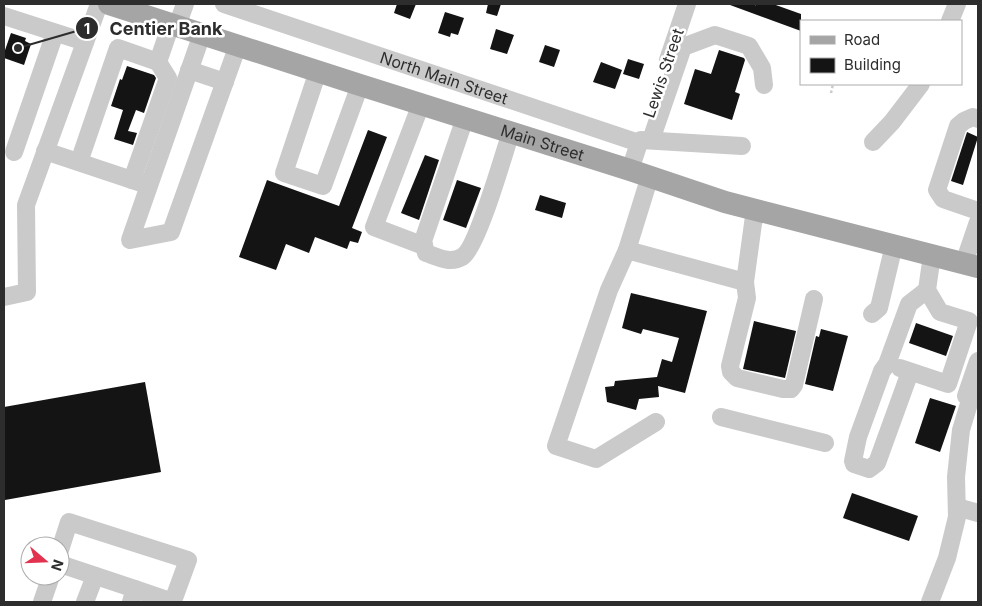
<svg xmlns="http://www.w3.org/2000/svg" width="982" height="606" font-family="Inter,sans-serif">
<style>
.building{fill:#141414}
.lines{fill:none;stroke-linecap:round;stroke-linejoin:round}
.path{stroke:#cacaca;stroke-width:2.5;stroke-dasharray:2.5 2.5;stroke-linecap:butt}
.minor{stroke:#cacaca;stroke-width:18}
.major{stroke:#a5a5a5;stroke-width:22}
.labels{text-anchor:middle;stroke-width:5;stroke-linejoin:round;paint-order:stroke}
.street-label{font-size:16px;fill:#2d2d2d;stroke:#fff}
.leader{fill:none;stroke:#2d2d2d;stroke-width:2}
.callout-dot{fill:#2d2d2d;stroke:#fff;stroke-width:2}
.mark-label{font-size:15px;text-anchor:middle;font-weight:bold;fill:#fff}
.callout-label{font-size:18px;text-anchor:middle;font-weight:bold;fill:#2d2d2d;stroke:#fff;stroke-width:5;stroke-linejoin:round;paint-order:stroke}
</style>
<rect width="100%" height="100%" fill="#fff"/>
<g class="building">
<polygon points="397,4 416,4 410,19 394,13"/>
<polygon points="488,4 501,4 497,16 486,13"/>
<polygon points="731,4 773,4 801,14 801,31 730,5"/>
<polygon points="445,12 464,18 458,35 451,33 450,37 438,33"/>
<polygon points="496,29 514,35 507,54 490,49"/>
<polygon points="11,33 26,38 25,41 31,44 24,65 4,58 4,53"/>
<polygon points="545,45 560,50 554,67 539,62"/>
<polygon points="719,50 744,58 745,60 735,92 740,94 732,120 684,104 695,69 711,74"/>
<polygon points="628,59 644,64 639,79 623,74"/>
<polygon points="601,62 622,70 615,89 593,82"/>
<polygon points="127,66 154,75 156,78 144,113 136,110 128,131 137,133 133,145 114,139 123,110 111,106 120,79 122,80"/>
<polygon points="368,130 387,137 352,228 362,232 358,243 350,241 347,249 315,237 309,253 286,244 276,270 239,257 267,180 339,206"/>
<polygon points="967,132 978,137 963,185 951,181"/>
<polygon points="425,155 439,160 419,220 401,213"/>
<polygon points="457,180 481,188 466,228 443,220"/>
<polygon points="540,195 566,203 562,218 535,210"/>
<polygon points="631,293 707,311 685,393 658,386 659,397 639,399 636,410 607,402 605,387 614,386 615,381 657,377 662,359 672,362 679,338 643,329 641,334 622,328"/>
<polygon points="754,321 796,331 785,378 743,369"/>
<polygon points="916,323 953,336 946,356 909,343"/>
<polygon points="821,329 848,336 833,391 805,384 816,336 819,337"/>
<polygon points="145,382 161,472 5,500 4,407"/>
<polygon points="930,398 956,406 940,452 915,443"/>
<polygon points="852,493 918,516 909,541 843,518"/>
</g>
<g class="lines">
<g class="path">
<polyline points="755,4 756,4"/>
<polyline points="831,93 833,84"/>
</g>
<g class="minor">
<path id="s1" d="M224,4L639,143L630,170"/>
<polyline points="4,16 85,42"/>
<polyline points="950,21 957,4"/>
<polyline points="177,26 185,4"/>
<polyline points="202,34 130,240 171,232 238,45"/>
<polyline points="668,60 687,4"/>
<polyline points="189,70 225,82"/>
<polyline points="318,71 284,173 323,186 360,85"/>
<polyline points="421,104 374,227 424,246"/>
<path d="M465,118L423,241L426,253C438,257 450,264 462,257C477,249 504,153 511,132"/>
<polyline points="978,119 973,117 964,121 958,126 937,190 943,199 978,211"/>
<polyline points="641,140 742,146"/>
<polyline points="651,140 683,47 715,35 749,46 762,68 764,85"/>
<polyline points="873,142 892,122 921,84"/>
<polyline points="45,151 144,184"/>
<polyline points="14,152 55,33"/>
<polyline points="79,162 118,48 158,62 171,24"/>
<polyline points="650,176 627,250 745,282"/>
<polyline points="132,180 168,78 158,62"/>
<polyline points="755,209 745,282 747,298 730,366 731,372 737,378 783,389 791,389 794,385 814,299"/>
<polyline points="627,250 609,290 556,446 596,459 656,422"/>
<polyline points="964,263 978,222"/>
<polyline points="4,297 27,292 26,205 99,4"/>
<polyline points="872,314 879,308 894,245"/>
<polyline points="900,368 948,384 969,321 940,312 927,290 932,255"/>
<polyline points="910,372 877,463 869,469 854,464 853,461 858,437 882,371 887,364 909,304 927,290"/>
<polyline points="977,399 966,396 978,361"/>
<polyline points="721,417 825,443"/>
<polyline points="957,507 978,513"/>
<polyline points="60,550 69,522 188,560 173,601"/>
<polyline points="60,564 135,589 131,602"/>
<polyline points="135,589 173,602"/>
<polyline points="42,602 51,576"/>
<polyline points="85,602 95,576"/>
<polyline points="930,602 947,558 957,517 956,477 961,430 971,397"/>
</g>
<path class="major" id="s2" d="M109,4L360,85L630,170L725,202L978,267"/>
</g>
<g class="labels">
<g class="street-label">
<text transform="translate(663 73) rotate(-71)" y="6">Lewis Street</text>
<text dy="6" stroke="none"><textPath href="#s1" startOffset="232">North Main Street</textPath></text>
<text dy="6" stroke="none"><textPath href="#s2" startOffset="455">Main Street</textPath></text>
</g>
</g>
<path class="leader" d="M18 48L87 28"/>
<g class="callout-dot">
<circle cx="18" cy="48" r="5"/>
<circle cx="87" cy="28" r="12"/>
</g>
<g class="mark-label">
<text x="87" y="34">1</text>
</g>
<g class="callout-label">
<text x="166" y="35">Centier Bank</text>
</g>
<rect width="982" height="606" fill="none" stroke="#2d2d2d" stroke-width="10"/>
<rect x="800" y="20" width="162" height="65" fill="#ffffff" stroke="#ababab"/>
<rect x="810" y="36" width="25" height="8" fill="#a5a5a5" stroke="#ababab"/>
<text x="844" y="45" font-size="15" fill="#2d2d2d">Road</text>
<rect x="810" y="58" width="25" height="15" fill="#141414" stroke="#ababab"/>
<text x="844" y="70" font-size="15" fill="#2d2d2d">Building</text>
<g transform="translate(45 561) rotate(109)"><circle r="24" fill="#ffffff" stroke="#ababab"/>
<path d="M0-4L9 19L0 12L-9 19Z" fill="#e33150"/>
<text y="-8" font-size="14" font-weight="bold" text-anchor="middle" fill="#2d2d2d">N</text>
</g>
</svg>
